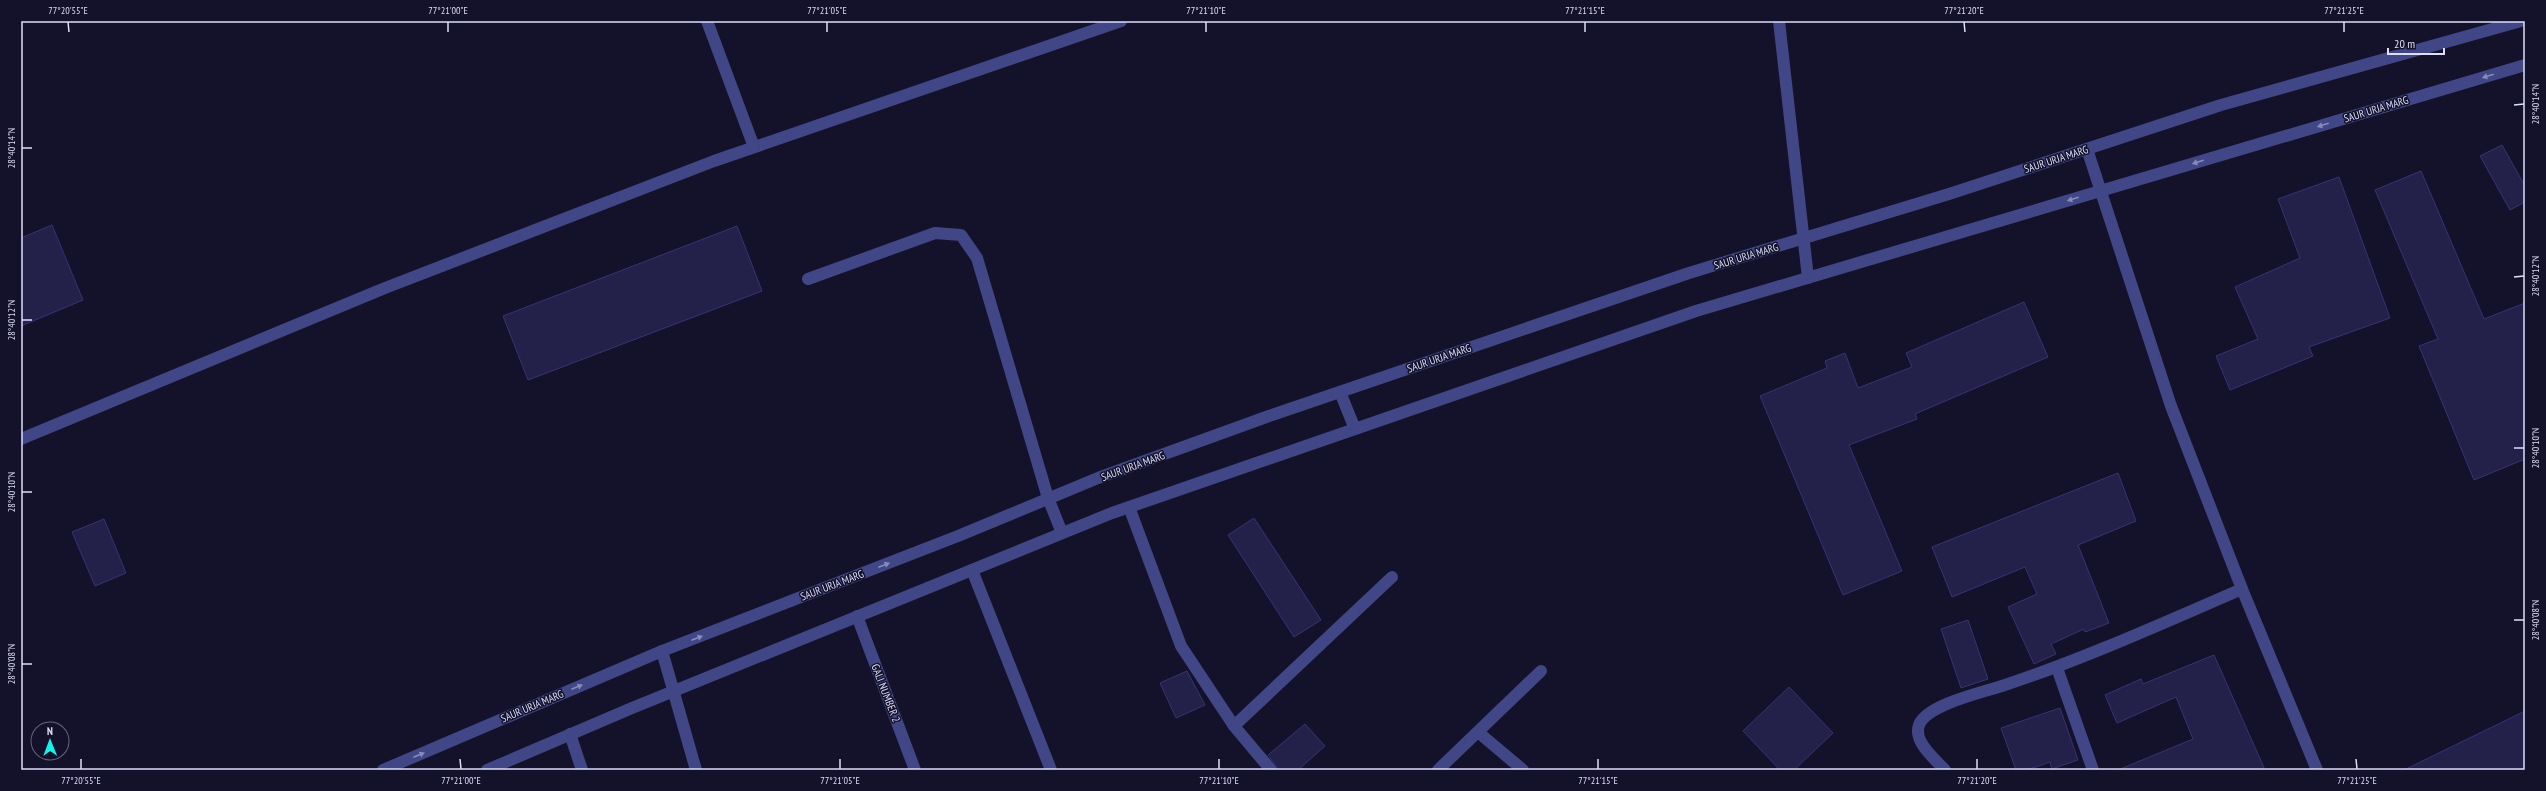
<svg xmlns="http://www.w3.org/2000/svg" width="2546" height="791" font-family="'PT Sans Narrow',sans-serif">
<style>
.building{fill:#23204a;stroke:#383374}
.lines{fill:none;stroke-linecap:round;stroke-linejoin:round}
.minor{stroke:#414786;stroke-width:12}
.oneway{fill:#878bbc}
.ticks{fill:none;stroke:#dddefd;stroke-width:1.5}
.labels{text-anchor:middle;stroke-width:3;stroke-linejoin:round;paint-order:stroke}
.street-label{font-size:11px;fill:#dddefd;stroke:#14122a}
.neatline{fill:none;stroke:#dddefd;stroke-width:1.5}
.ticks-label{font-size:10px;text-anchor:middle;fill:#dddefd}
</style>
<rect width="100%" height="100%" fill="#14122a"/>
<g class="building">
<polygon points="2502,145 2525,186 2525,202 2510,210 2480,156"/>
<polygon points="2421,171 2484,319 2525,303 2525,459 2474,480 2419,346 2438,339 2375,190"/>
<polygon points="2339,177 2390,318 2309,347 2313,356 2230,390 2216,356 2258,339 2235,287 2300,258 2278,199"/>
<polygon points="52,225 83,300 21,326 21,238"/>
<polygon points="737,226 762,291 528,380 503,316"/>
<polygon points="2024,302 2048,357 1915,414 1917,419 1849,445 1902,571 1843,595 1760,396 1827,368 1825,361 1845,353 1858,388 1912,367 1906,353"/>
<polygon points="2118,473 2136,521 2078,545 2109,623 2085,632 2084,629 2051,644 2056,654 2034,664 2008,607 2037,594 2025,567 1952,597 1932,547"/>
<polygon points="1254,518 1321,620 1294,637 1228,535"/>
<polygon points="104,519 126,573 95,586 72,532"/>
<polygon points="1968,620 1988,679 1961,688 1941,629"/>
<polygon points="2214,655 2265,770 2118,770 2193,739 2176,697 2117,723 2105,695 2141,679 2143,684"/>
<polygon points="1187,671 1205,705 1176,718 1160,683"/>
<polygon points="1789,687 1833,733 1794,770 1780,770 1743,731"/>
<polygon points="2060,708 2078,760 2052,769 2050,762 2027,770 2016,770 2001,728"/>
<polygon points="2525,711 2525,770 2404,770"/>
<polygon points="1305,724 1325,746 1298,770 1279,770 1268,755"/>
</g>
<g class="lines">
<g class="minor">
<polyline points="707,21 754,147"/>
<polyline points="1779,21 1808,278"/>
<polyline points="2087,149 2171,406 2242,589 2317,770"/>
<polyline points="808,279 935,233 961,235 977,258 1048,498 1062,533"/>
<polyline points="1340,392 1355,429"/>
<polyline points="21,439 385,288 714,161 1121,21"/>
<polyline points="1129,507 1181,646 1234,726 1271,770"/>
<polyline points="972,570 1051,770"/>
<polyline points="857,616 915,770"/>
<polyline points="662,651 696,770"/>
<polyline points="2057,668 2093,770"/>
<polyline points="1234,726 1392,577"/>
<polyline points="1478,732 1523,770"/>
<polyline points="570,734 582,770"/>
<polyline points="383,770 662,651 958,536 1098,478 1269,416 1689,273 1949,194 2221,105 2521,21"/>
<polyline points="487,770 632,708 1112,513 1355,429 1696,311 2525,65"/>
<polyline points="1438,770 1541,671"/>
<path d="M1945,770C1935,759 1913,742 1919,725C1926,705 1983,692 2002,686C2084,659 2163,623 2242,589"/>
</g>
</g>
<defs><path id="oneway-solid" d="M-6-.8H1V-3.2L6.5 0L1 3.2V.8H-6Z"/></defs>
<g class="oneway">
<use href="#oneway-solid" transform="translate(2488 76) rotate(163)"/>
<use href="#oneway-solid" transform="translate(2323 125) rotate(163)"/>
<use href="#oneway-solid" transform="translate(2198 162) rotate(163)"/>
<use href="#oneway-solid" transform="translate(2073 199) rotate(163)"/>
<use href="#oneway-solid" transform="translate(884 565) rotate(-21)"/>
<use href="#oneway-solid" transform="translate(697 638) rotate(-21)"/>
<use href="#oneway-solid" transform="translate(577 687) rotate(-23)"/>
<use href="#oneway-solid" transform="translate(419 755) rotate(-23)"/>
</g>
<path class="ticks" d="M68,22L69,32M448,22V32M827,22V32M1206,22V32M1585,22V32M1964,22L1965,32M2344,22V32M2514,105L2524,104M22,148H32M2514,277L2524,276M22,320H32M2514,448H2524M22,492H32M2514,620H2524M22,664H32M81,759V769M460,759L461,769M840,759V769M1219,759V769M1598,759V769M1977,759V769M2356,759L2357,769"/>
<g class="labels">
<g class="street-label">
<text transform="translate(2376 109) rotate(-17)" y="4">SAUR URJA MARG</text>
<text transform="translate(2056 159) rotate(-18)" y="4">SAUR URJA MARG</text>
<text transform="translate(1746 256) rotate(-17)" y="4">SAUR URJA MARG</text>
<text transform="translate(1439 358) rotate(-19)" y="4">SAUR URJA MARG</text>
<text transform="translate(1133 466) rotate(-20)" y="4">SAUR URJA MARG</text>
<text transform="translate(832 585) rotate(-21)" y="4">SAUR URJA MARG</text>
<text transform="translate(886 693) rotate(69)" y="4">GALI NUMBER 2</text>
<text transform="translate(532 706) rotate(-23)" y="4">SAUR URJA MARG</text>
</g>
</g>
<rect width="2546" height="791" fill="none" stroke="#14122a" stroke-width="44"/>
<g transform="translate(50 741) rotate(359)"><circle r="19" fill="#14122a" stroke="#64647e"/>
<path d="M0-3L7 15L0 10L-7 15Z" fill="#15f1ec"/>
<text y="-6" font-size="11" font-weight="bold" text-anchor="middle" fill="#dddefd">N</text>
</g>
<path d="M2388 48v6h56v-6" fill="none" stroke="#dddefd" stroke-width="2"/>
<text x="2394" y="48" font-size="12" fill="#dddefd" stroke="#14122a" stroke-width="3" paint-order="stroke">20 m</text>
<rect x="22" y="22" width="2502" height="747" class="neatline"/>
<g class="ticks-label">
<text x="68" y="14">77°20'55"E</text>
<text x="448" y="14">77°21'00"E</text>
<text x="827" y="14">77°21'05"E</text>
<text x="1206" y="14">77°21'10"E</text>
<text x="1585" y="14">77°21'15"E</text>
<text x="1964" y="14">77°21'20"E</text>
<text x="2344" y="14">77°21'25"E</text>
<text transform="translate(2535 104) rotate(-90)" y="4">28°40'14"N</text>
<text transform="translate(11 148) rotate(-90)" y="4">28°40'14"N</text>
<text transform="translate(2535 276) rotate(-90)" y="4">28°40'12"N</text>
<text transform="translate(11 320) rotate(-90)" y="4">28°40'12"N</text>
<text transform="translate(2535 448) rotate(-90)" y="4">28°40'10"N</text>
<text transform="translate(11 492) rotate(-90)" y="4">28°40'10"N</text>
<text transform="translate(2535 620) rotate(-90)" y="4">28°40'08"N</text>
<text transform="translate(11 664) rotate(-90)" y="4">28°40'08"N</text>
<text x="81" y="784">77°20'55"E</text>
<text x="461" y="784">77°21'00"E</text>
<text x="840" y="784">77°21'05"E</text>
<text x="1219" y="784">77°21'10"E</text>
<text x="1598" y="784">77°21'15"E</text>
<text x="1977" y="784">77°21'20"E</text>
<text x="2357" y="784">77°21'25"E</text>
</g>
</svg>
